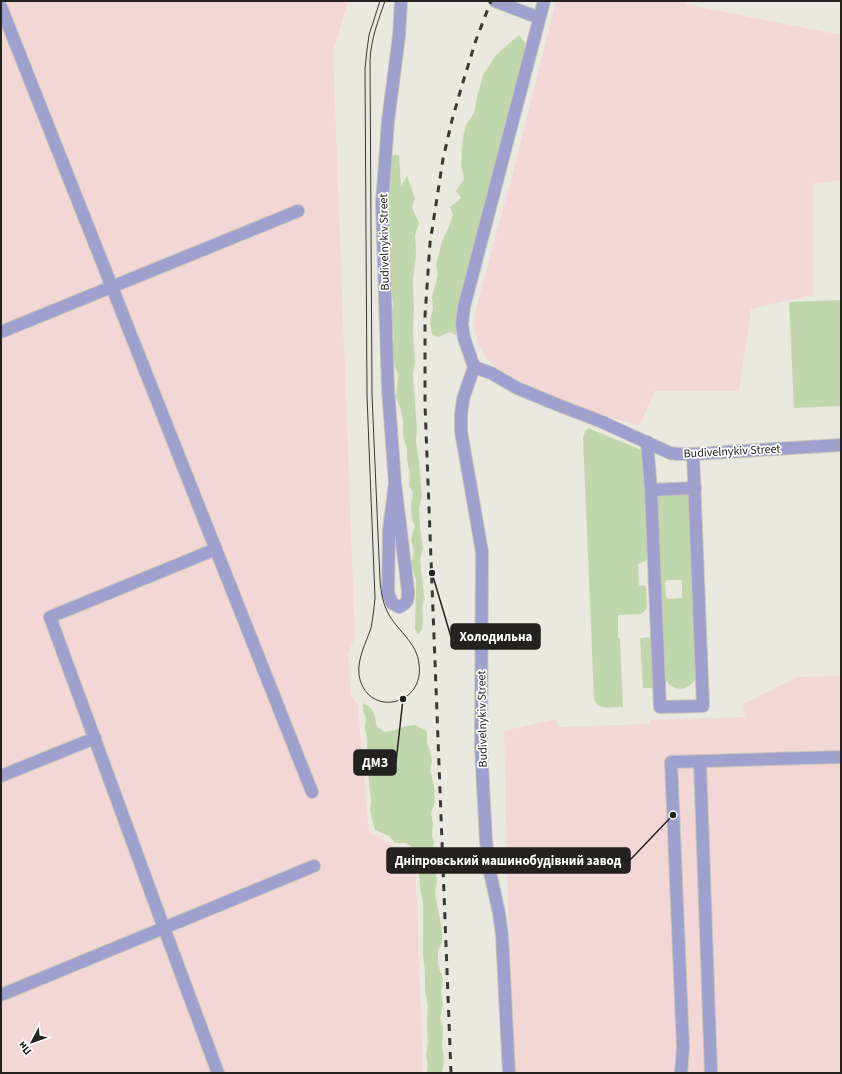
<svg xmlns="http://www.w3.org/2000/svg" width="842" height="1074" font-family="'Source Sans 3',sans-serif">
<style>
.industrial{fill:#f2d7d5}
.green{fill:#c0d7ac;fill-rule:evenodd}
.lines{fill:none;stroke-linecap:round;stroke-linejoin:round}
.minor-casing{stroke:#c6c5bc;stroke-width:14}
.minor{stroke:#9ea0cd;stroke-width:12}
.tram{stroke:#3a3935;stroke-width:1}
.rail{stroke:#3a3935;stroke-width:3;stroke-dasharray:7 7;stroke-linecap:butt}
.labels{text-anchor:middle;stroke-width:3.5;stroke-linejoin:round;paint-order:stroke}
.street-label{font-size:12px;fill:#23221f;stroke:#fff}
.leader{fill:none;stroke:#23221f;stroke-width:1.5}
.callout-dot{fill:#23221f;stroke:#fff;stroke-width:1.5}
.callout{fill:#23221f;stroke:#23221f;stroke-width:1.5}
.callout-label{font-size:13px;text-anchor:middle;font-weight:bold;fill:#fff}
</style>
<rect width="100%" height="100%" fill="#eae9df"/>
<g class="industrial">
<polygon points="1,1 348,1 333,52 355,637 348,653 351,695 358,706 369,832 415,857 423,1073 1,1073"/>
<polygon points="556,1 686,1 685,4 841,35 841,180 813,184 813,295 751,309 739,391 655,391 639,426 555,400 516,382 499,370 487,359 478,344 474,328 476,309 519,150"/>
<polygon points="841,676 841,1073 515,1073 508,900 504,731 557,719 558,727 650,724 651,720 745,717 743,704 797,677"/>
</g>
<g class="green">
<polygon points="519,35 528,47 494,178 490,185 483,207 482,224 471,264 467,267 467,279 458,334 455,335 450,332 438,337 432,335 430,321 433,309 432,297 438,275 436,266 442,241 448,229 453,215 450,207 461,198 456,191 464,179 461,164 463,137 466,125 474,113 477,97 483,75 496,55"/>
<polygon points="392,155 399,155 401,186 407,176 415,198 412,208 419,223 415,235 416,253 413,281 414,309 413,331 415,363 413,375 414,389 417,430 416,441 419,461 422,496 419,508 420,527 423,549 420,559 424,596 422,607 423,620 422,630 418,634 415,630 416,580 411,564 414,551 411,539 415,526 412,520 411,505 413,493 409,486 410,473 407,461 407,449 403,436 403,423 401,409 396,397 398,374 394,365 392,350 394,336 391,320 393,303 389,272 390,256 390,220 387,202 389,180"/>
<polygon points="841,300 841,406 794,408 789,302"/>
<path d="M588,428L644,451L649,559L638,564L639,585L646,586L647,609L641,614L618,615V638H620L623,707C612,707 598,711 594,699L583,437L585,432Z"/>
<path d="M688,494L689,495L697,676C690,693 671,693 663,676L657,496ZM667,580H682V598L668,599L666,596L665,582Z"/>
<polygon points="652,637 654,688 643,688 640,638"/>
<path d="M363,703C376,709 374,715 377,727L385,732L395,730L406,726L415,725L427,731V744L430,750L432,761L430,771L434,785L435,802L431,813L433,824L432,836L434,844L431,854L437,880L435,893L442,930V941L438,951V965L443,979L441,993L443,1005L440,1018L443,1029L442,1046L444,1059L442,1073H427L428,1067L426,1054L428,1043L427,1024L428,1006L425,990V971L423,956V903L420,887L418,857L415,849L406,843H395L389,836L375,830L370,811L371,802L368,770V759L367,750V740L365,728L366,718L363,711Z"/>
</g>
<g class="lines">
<defs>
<g id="minor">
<polyline points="495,1 539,18"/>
<polyline points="1,7 312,792"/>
<polyline points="1,332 298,211"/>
<polyline points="474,367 491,373 517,388 558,405 600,421 670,453 677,454 693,454 841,445"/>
<polyline points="647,442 651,490 660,707 703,706 693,454"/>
<path d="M395,483L389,530L388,593L392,603L399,607C408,603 408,600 408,591L395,483L388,389L382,204L388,121L399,36L401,1"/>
<polyline points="651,490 695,488"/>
<polyline points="216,549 50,617 164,928 218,1073"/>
<polyline points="700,762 711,1073"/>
<polyline points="1,776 95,738"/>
<polyline points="1,995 314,866"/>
<polyline points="509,1073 502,935 499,913 489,868 486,841 481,747 482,552 461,431 461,415 463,399 474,367 464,338 462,324 464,307 544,1"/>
<polyline points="681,1073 683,1047 671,762 841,757"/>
</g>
</defs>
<use href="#minor" class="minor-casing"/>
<use href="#minor" class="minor"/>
<path class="tram" d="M380,1L369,35L367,50L365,69L367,396L375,598C374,608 373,618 371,628C366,643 357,659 359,675C366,718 425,707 419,664C417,643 399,632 389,615C383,604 381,593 380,580L372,395L370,60C371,39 378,21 385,1"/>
<polyline class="rail" points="451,1073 425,405 425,316 430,243 443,159 452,120 463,82 476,40 491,1"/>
</g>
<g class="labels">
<g class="street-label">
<text transform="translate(384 242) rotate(-91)" y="4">Budivelnykiv Street</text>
<text transform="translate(732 451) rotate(-3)" y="4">Budivelnykiv Street</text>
<text transform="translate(482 719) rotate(-91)" y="4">Budivelnykiv Street</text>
</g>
</g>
<path class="leader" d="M432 573L451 637M403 699L396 762M673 815L630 860"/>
<g class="callout-dot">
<circle cx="432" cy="573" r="4"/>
<circle cx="403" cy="699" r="4"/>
<circle cx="673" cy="815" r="4"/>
</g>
<g class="callout">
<rect x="451" y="624" width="89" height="25" rx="4"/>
<rect x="354" y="750" width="42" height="25" rx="4"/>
<rect x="387" y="848" width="243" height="25" rx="4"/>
</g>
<g class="callout-label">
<text x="496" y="641">Холодильна</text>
<text x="375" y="767">ДМЗ</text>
<text x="508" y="865">Дніпровський машинобудівний завод</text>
</g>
<rect width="842" height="1074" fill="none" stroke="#23221f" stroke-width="4"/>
<g transform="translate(32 1042) rotate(229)" stroke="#ffffff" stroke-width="3" paint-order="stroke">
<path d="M0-3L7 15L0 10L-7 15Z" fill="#23221f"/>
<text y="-6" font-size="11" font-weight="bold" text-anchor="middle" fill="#23221f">Пн</text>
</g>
</svg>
